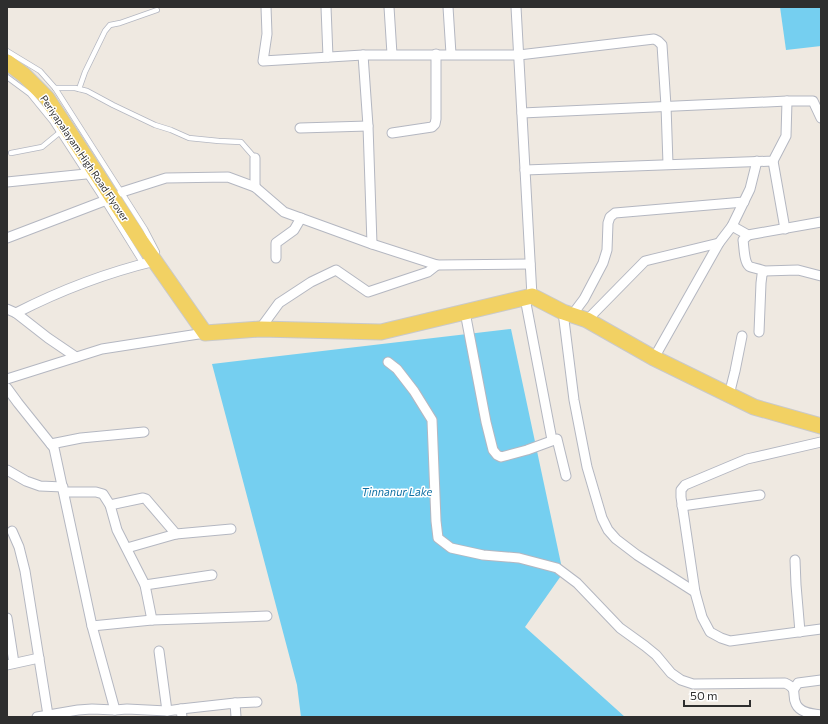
<svg xmlns="http://www.w3.org/2000/svg" width="828" height="724" font-family="Commissioner,sans-serif">
<style>
.water{fill:#75cff0}
.lines{fill:none;stroke-linecap:round;stroke-linejoin:round}
.service-casing{stroke:#b4b7c1;stroke-width:6}
.minor-casing{stroke:#b4b7c1;stroke-width:11}
.primary-casing{stroke:#c9c9c9;stroke-width:17}
.service{stroke:#fff;stroke-width:4.5}
.minor{stroke:#fff;stroke-width:9}
.primary{stroke:#f2d163;stroke-width:15}
.labels{text-anchor:middle;stroke-width:3;stroke-linejoin:round;paint-order:stroke}
.street-label{font-size:10px;fill:#2e2e2e;stroke:#fff}
.water-label{font-size:11px;font-style:italic;fill:#0d6fa3;stroke:#fff}
</style>
<rect width="100%" height="100%" fill="#efe9e1"/>
<g class="water">
<polygon points="780,7 821,7 821,46 786,50"/>
<polygon points="511,329 563,573 525,627 625,717 301,717 297,685 212,364"/>
</g>
<g class="lines">
<defs>
<g id="service">
<polyline points="7,51 40,71 55,88 145,229 157,252"/>
<polyline points="7,77 30,94 52,121 104,201 143,264"/>
<polyline points="55,88 75,88 87,91 113,105 155,125 171,130 189,138 219,141 241,142 255,158"/>
<polyline points="79,89 85,72 105,31 110,25 120,23 157,10"/>
<polyline points="11,153 42,147 59,133"/>
</g>
<g id="minor">
<polyline points="266,7 267,34 263,61 363,55 519,55 654,39 658,41 662,45 666,106 668,164"/>
<polyline points="326,7 328,57"/>
<polyline points="389,7 392,54"/>
<polyline points="448,7 451,54"/>
<polyline points="516,7 532,296"/>
<polyline points="363,55 368,126 372,244"/>
<polyline points="522,113 787,101 813,101 821,118"/>
<polyline points="300,128 368,126"/>
<polyline points="392,133 432,127 435,124 436,119 436,54"/>
<polyline points="255,158 255,187"/>
<polyline points="773,161 785,229"/>
<polyline points="525,170 773,161 786,136 787,101"/>
<polyline points="7,182 86,174"/>
<polyline points="122,192 166,178 228,177 255,187 284,212 372,244 437,265 530,264"/>
<polyline points="732,226 748,235 821,222"/>
<path d="M748,235L743,240C744,246 744,262 749,266C751,268 759,268 764,271L798,270L821,276"/>
<polyline points="7,238 104,201"/>
<polyline points="276,258 276,243 294,230 301,218"/>
<polyline points="525,298 552,440"/>
<polyline points="7,309 16,313 48,338 76,357"/>
<polyline points="465,312 486,422 493,450 497,455 501,457 527,450 557,439 566,476"/>
<polyline points="563,312 574,400 587,467 602,518 608,530 616,539 637,555 695,592"/>
<path d="M16,313C61,290 105,273 155,261"/>
<polyline points="572,315 584,299 603,263 607,250 608,223 610,217 615,213 744,202"/>
<polyline points="587,320 645,261 719,243"/>
<polyline points="260,329 279,303 311,282 336,270 368,292 428,272 437,265"/>
<polyline points="759,332 761,283 762,275 764,271"/>
<polyline points="654,358 719,243 732,226 750,189 757,161"/>
<path d="M388,362L397,369L414,391L432,420L436,521L438,538L451,548L483,555L519,558L557,568L577,583L620,628L645,646L656,655L671,673L681,680L693,684L785,683C799,689 791,694 796,704C800,713 813,714 821,715"/>
<polyline points="7,379 102,349 205,333"/>
<polyline points="7,388 18,403 54,448 92,626 115,710"/>
<polyline points="729,395 735,371 742,336"/>
<polyline points="821,442 747,459 685,485 681,490 681,497 695,592 702,617 710,632 721,638 730,641 821,629"/>
<polyline points="51,444 81,438 144,432"/>
<polyline points="7,470 26,481 40,486 63,487"/>
<polyline points="64,492 96,492 103,494 110,505 117,530 145,585 152,620"/>
<polyline points="110,505 143,498 146,499 176,534"/>
<polyline points="682,506 760,495"/>
<polyline points="12,531 19,547 25,571 48,715"/>
<polyline points="127,548 176,534 231,529"/>
<polyline points="795,560 796,585 800,632"/>
<polyline points="145,585 212,575"/>
<polyline points="7,618 14,663"/>
<polyline points="92,626 152,620 267,616"/>
<polyline points="159,651 167,711"/>
<polyline points="7,665 39,658"/>
<polyline points="794,689 798,683 821,680"/>
<polyline points="235,703 257,702"/>
<polyline points="181,709 235,703 236,717"/>
<polyline points="37,717 78,710 92,709 115,710 127,709 167,711 181,709 182,717"/>
</g>
<polyline id="primary" points="7,62 24,75 47,98 142,243 205,333 260,329 381,332 532,296 563,312 587,320 654,358 754,407 821,426"/>
</defs>
<use href="#service" class="service-casing"/>
<use href="#minor" class="minor-casing"/>
<use href="#primary" class="primary-casing"/>
<use href="#service" class="service"/>
<use href="#minor" class="minor"/>
<use href="#primary" class="primary"/>
</g>
<g class="labels">
<g class="street-label">
<text transform="translate(85 158) rotate(56)" y="4">Periyapalayam High Road Flyover</text>
</g>
<g class="water-label">
<text x="397" y="496">Tinnanur Lake</text>
</g>
</g>
<rect width="828" height="724" fill="none" stroke="#2e2e2e" stroke-width="16"/>
<path d="M684 700v6h66v-6" fill="none" stroke="#2e2e2e" stroke-width="2"/>
<text x="690" y="700" font-size="12" fill="#2e2e2e" stroke="#ffffff" stroke-width="3" paint-order="stroke">50 m</text>
</svg>
